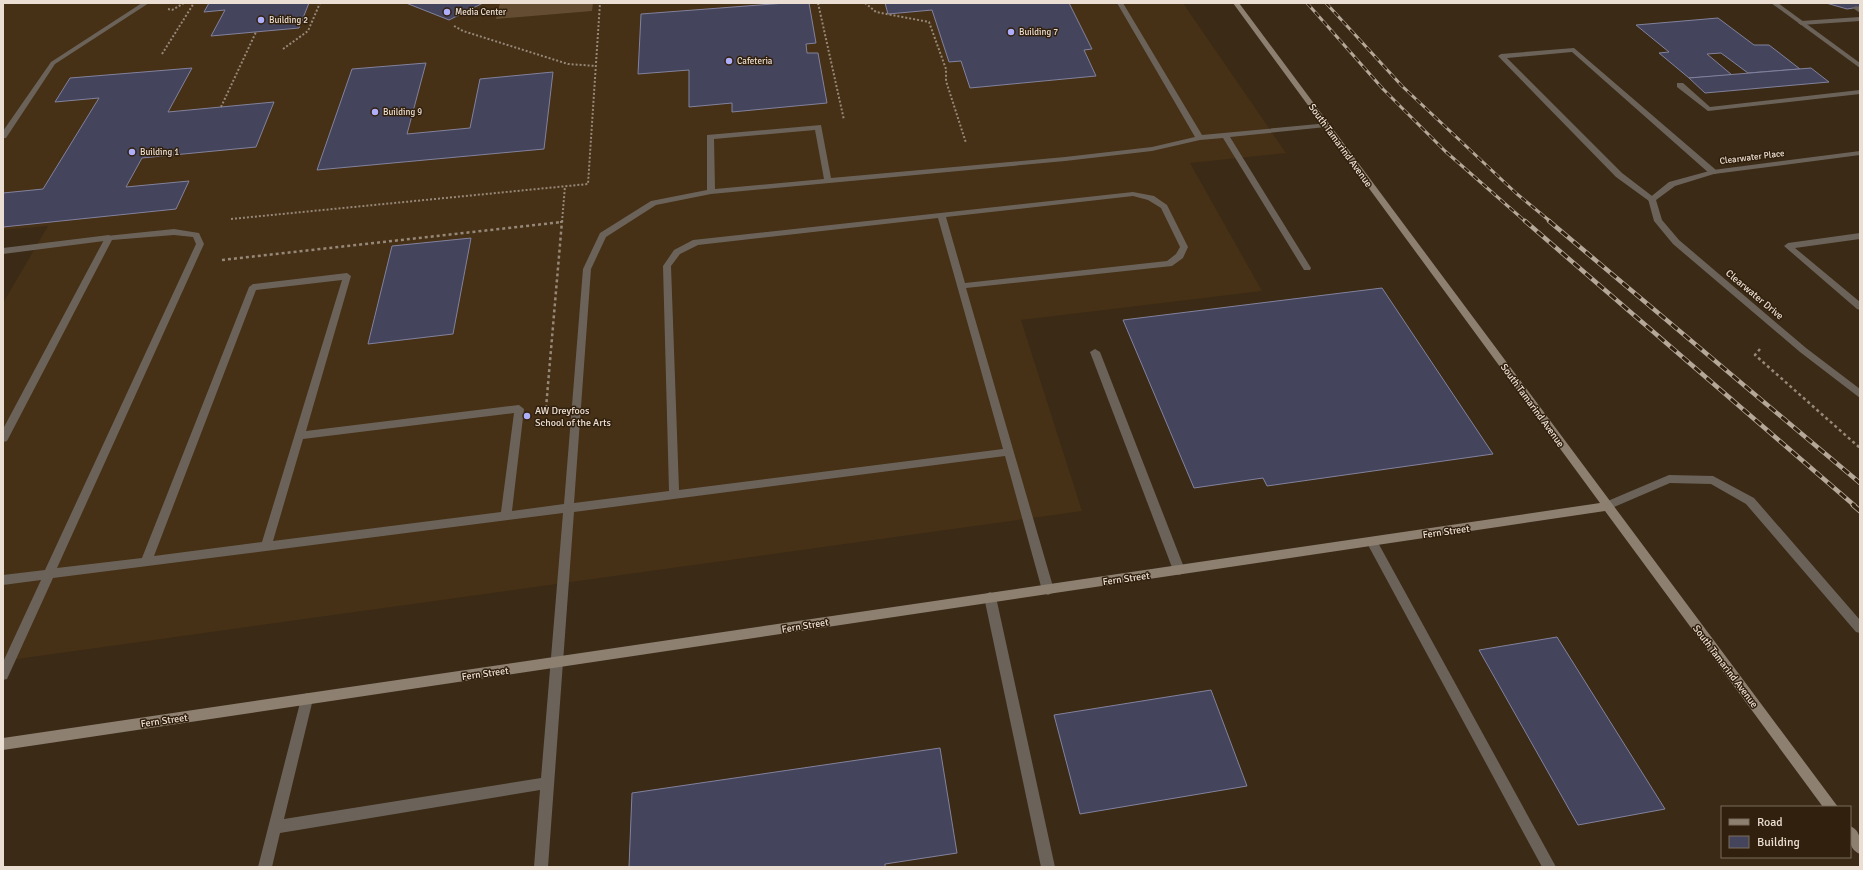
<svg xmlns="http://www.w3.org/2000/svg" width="1863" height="870" font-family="Signika,sans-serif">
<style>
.built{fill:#463016}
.green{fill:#634c31}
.building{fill:#44445d;stroke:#82829d}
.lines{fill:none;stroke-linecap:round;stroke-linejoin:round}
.path-far1{stroke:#968878;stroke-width:2;stroke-dasharray:2 2;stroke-linecap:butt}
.path{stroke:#968878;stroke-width:2.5;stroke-dasharray:3 3;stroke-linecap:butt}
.lane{fill:#6b6359;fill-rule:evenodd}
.street{fill:#6b6359;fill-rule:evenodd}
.secondary{fill:#8d8071;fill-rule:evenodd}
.rail-far2-casing{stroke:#b5a899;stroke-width:3}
.rail-far1-casing{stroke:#b5a899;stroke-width:4.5}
.rail-casing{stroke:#b5a899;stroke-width:5}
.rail-far2{stroke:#31200d;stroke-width:2;stroke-dasharray:6;stroke-linecap:butt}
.rail-far1{stroke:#31200d;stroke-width:3;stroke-dasharray:8;stroke-linecap:butt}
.rail{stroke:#31200d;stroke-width:3.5;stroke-dasharray:11;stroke-linecap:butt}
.poi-dot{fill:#afaefa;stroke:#31200d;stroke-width:1.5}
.labels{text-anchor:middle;stroke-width:3;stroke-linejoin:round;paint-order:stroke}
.far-poi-label{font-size:9px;fill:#ebdfd3;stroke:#31200d;text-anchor:start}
.far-street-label{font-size:9px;fill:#ebdfd3;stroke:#31200d}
.street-label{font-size:10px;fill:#ebdfd3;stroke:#31200d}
.poi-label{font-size:10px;fill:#ebdfd3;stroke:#31200d;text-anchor:start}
</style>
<rect width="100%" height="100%" fill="#3b2a16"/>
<polygon class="built" points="3,3 1183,3 1286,153 1190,163 1262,291 1021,320 1082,511 3,661 3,303 48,226 3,230"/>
<polygon class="green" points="500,3 593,3 592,11 496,19"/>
<g class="building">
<polygon points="209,3 309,3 299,28 211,36 225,10 204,12"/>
<polygon points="406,3 483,3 449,20"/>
<polygon points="786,3 809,3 816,43 806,44 807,53 818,53 827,103 732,112 732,103 689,107 689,70 638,74 641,14"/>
<polygon points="885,3 1069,3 1092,49 1084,50 1096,76 970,88 961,61 949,62 932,10 888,14"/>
<polygon points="1826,3 1860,3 1860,7 1847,9"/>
<polygon points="1718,18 1754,45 1769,45 1800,69 1748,73 1721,53 1707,54 1732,75 1689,78 1659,53 1669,52 1636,25"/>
<polygon points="426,63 407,134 470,128 480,79 553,72 544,149 317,170 352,69"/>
<polygon points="192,68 168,112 274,102 256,147 142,158 126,187 189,181 176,209 3,227 3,193 43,189 99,98 55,102 70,78"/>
<polygon points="1811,68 1829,82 1705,93 1689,78"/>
<polygon points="471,238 453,334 368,344 392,246"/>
<polygon points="1382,288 1493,454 1267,486 1263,478 1194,488 1123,320"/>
<polygon points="1557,637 1665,809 1578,825 1479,650"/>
<polygon points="1211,690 1247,786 1080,814 1054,715"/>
<polygon points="940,748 957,853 885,864 885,867 629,867 632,793"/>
</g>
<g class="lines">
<g class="path-far1">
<polyline points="818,3 844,120"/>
<polyline points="865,3 876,12 929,22 946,69 946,81 966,143"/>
<polyline points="168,9 172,10 184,3"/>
<polyline points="454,26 463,31 568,64 596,66"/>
<polyline points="283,49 308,31 320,3"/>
<polyline points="162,54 194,3"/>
<polyline points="221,107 256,32"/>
<polyline points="231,219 588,184 600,3"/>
<polyline points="560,222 562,222"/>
<polyline points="562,222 565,186"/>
</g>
<g class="path">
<polyline points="222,260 562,222"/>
<polyline points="1760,349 1755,355 1860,448"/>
<polyline points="546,408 562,221"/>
</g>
<g class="lane">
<polygon points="142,3 149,3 55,64 6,138 3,138 3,131 51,62"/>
<path d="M1117,3H1123L1202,135L1329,123L1330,125L1326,127L1230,137L1311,268L1310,270H1304L1223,138L1200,140L1152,151L1065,161L711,194L656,205L606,237L591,269L574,503L669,491L663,266L674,250L693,240L1133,192L1154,196L1167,205L1188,247L1183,258L1172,266L966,288L1054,590L1052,593L1048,595L1044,593L1042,590L1005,456L574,512L548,867H534L540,790L280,833L272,867H258L301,699L303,695L307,693L311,695L313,699L284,819L541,778L563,513L53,578L7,679L3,680V662L41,580L3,585V575L45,570L196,244L193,237L174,235L112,240L7,441L3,442V429L106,236L174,229L199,233L204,244L57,568L142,558L249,287L253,284L347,273L351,276L306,431L519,405L524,409L512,511L564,504L583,269L600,233L651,201L707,190V135L821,125L831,178L1065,157L1152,147L1195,137ZM815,130L824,179L715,189L714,139ZM1133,196L1148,200L1161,208L1180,247L1176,254L1167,261L965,283L946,217ZM938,218L1003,449L679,490L671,266L680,254L698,245ZM342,280L262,542L154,556L256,290ZM514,413L501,512L273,541L303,439Z"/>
<polygon points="1856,6 1860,8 1860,13 1853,8"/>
<polygon points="1860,17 1860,21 1801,25 1798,23 1801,21"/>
<polygon points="1574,48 1716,170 1716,174 1710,174 1572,52 1507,58 1622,173 1656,199 1655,201 1649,201 1616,177 1498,56 1501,54"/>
<polygon points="1677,83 1683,83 1710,107 1860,90 1860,94 1708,111 1677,87"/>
<polygon points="1860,233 1860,239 1795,248 1860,302 1860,310 1857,309 1784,246 1788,243"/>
<polygon points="1095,349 1100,352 1185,570 1183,573 1179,575 1175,573 1173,570 1090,352"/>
<polygon points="1669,475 1713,476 1754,498 1860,620 1860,633 1856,632 1746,504 1711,484 1670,483 1607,510 1603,509 1602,506 1603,503"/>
<polygon points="1372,537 1376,539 1556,867 1542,867 1368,545 1367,542 1368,539"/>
<polygon points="990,592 994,594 996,597 1055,867 1041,867 984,597 986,594"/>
</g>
<g class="street">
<polygon points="1771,3 1778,3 1860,63 1860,68"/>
<polygon points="1860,151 1860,155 1714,174 1675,186 1656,200 1662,220 1679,240 1806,348 1860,389 1860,398 1800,352 1673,244 1654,221 1648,199 1669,182 1713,170"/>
<polygon points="109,235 113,238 112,240 3,254 3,248"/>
</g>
<g class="secondary">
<polygon points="1233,3 1239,3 1838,807 1823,807 1605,511 3,750 3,738 1600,503"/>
<path d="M1850,826C1862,831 1860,842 1860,854C1848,849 1850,838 1850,826Z"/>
</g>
<defs>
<g id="rail-far2">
<polyline points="1307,3 1383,89 1445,151 1526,222"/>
<polyline points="1326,3 1402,86 1517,194 1551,222"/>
</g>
<g id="rail-far1">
<polyline points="1525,221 1855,506"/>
<polyline points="1549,221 1860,483"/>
</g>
<polyline id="rail" points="1853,505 1860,511"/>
</defs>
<use href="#rail-far2" class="rail-far2-casing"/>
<use href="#rail-far1" class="rail-far1-casing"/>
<use href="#rail" class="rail-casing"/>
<use href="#rail-far2" class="rail-far2"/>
<use href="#rail-far1" class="rail-far1"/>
<use href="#rail" class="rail"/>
</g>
<g class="poi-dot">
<circle cx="447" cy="12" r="4"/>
<circle cx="261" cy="20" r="4"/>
<circle cx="1011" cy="32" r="4"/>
<circle cx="729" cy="61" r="4"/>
<circle cx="375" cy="112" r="4"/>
<circle cx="132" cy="152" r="4"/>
<circle cx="527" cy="416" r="4"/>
</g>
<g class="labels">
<g class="far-poi-label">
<text x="455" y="15">Media Center</text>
<text x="269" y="23">Building 2</text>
<text x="1019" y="35">Building 7</text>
<text x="737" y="64">Cafeteria</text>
<text x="383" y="115">Building 9</text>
<text x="140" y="155">Building 1</text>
</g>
<g class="far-street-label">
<text transform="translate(1752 157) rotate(-7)" y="3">Clearwater Place</text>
</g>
<g class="street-label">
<text transform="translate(1341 145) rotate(54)" y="4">South Tamarind Avenue</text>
<text transform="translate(1755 294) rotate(40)" y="4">Clearwater Drive</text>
<text transform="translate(1533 405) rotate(54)" y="4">South Tamarind Avenue</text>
<text transform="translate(1446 531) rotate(-8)" y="4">Fern Street</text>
<text transform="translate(1126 578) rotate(-8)" y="4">Fern Street</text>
<text transform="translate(805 625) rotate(-9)" y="4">Fern Street</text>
<text transform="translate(1726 666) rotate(53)" y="4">South Tamarind Avenue</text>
<text transform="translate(485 673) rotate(-8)" y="4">Fern Street</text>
<text transform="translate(164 720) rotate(-8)" y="4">Fern Street</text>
</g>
<g class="poi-label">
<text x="535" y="414">AW Dreyfoos<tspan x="535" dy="12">School of the Arts</tspan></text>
</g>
</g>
<rect width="1863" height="870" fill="none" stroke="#ebdfd3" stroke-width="8"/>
<rect x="1721" y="806" width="130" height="52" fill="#31200d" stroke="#7b6c5c"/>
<rect x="1729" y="819" width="20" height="6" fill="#8d8071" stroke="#7b6c5c"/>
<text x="1757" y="826" font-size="12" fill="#ebdfd3">Road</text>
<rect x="1729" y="836" width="20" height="12" fill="#44445d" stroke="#7b6c5c"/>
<text x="1757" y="846" font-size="12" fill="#ebdfd3">Building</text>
</svg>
